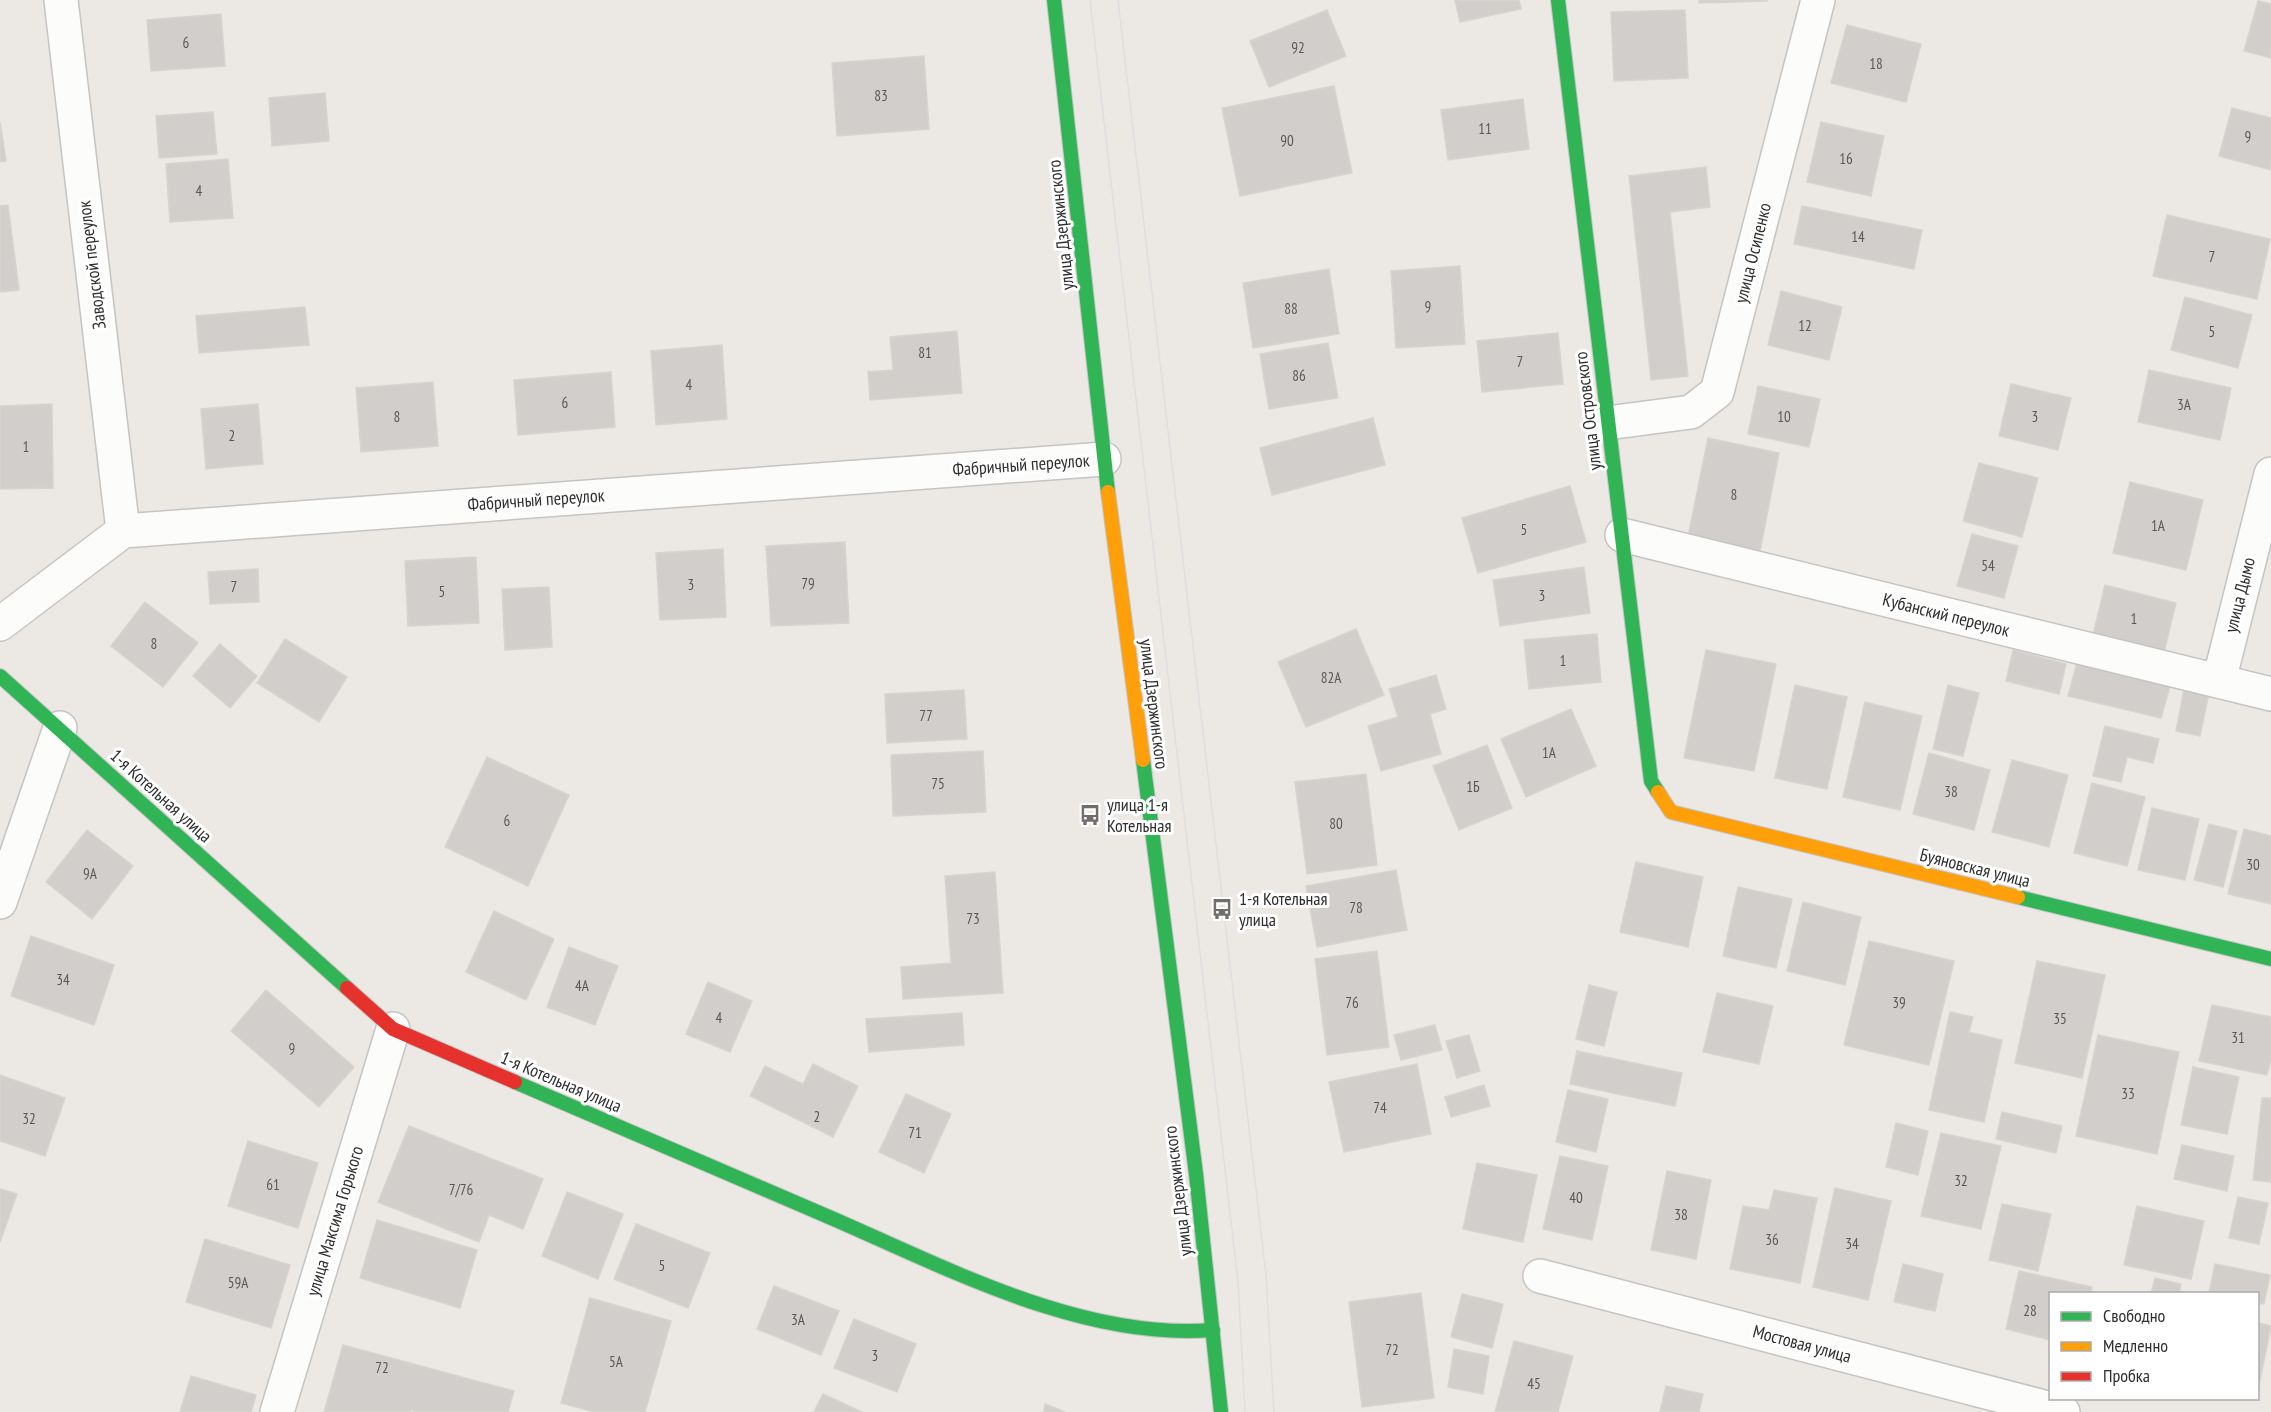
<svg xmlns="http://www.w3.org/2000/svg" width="2271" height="1412" font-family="'PT Sans Narrow',sans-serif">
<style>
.building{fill:#d1cecb;stroke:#d7d4d0;stroke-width:1.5}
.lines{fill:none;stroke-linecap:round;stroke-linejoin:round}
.street-casing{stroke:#c5c4c5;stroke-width:36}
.fast-casing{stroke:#c5c4c5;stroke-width:16}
.slow-casing{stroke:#c5c4c5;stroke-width:16}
.jam-casing{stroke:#c5c4c5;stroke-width:16}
.street{stroke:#fcfcfb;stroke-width:33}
.fast{stroke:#30b455;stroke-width:14}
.slow{stroke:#ff9f0a;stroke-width:14}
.jam{stroke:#e5322d;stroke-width:14}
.tram{stroke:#dfdfe1;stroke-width:1.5}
.labels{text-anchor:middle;stroke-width:6;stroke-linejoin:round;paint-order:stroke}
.number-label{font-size:15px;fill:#585857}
.street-label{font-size:18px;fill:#2e2e2e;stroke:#fff}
.poi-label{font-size:18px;fill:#2e2e2e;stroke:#fff;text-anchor:start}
</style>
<rect width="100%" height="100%" fill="#ece8e4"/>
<g class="building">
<polygon points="1455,0 1519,0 1521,9 1460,22"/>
<polygon points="1699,0 1767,0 1767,1 1699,3"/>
<polygon points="2258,1 2271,4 2271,58 2244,51"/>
<polygon points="1327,10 1346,56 1269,87 1250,41"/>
<polygon points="1685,10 1688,78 1614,81 1611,12"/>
<polygon points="221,14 225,66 151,71 147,20"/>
<polygon points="1847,25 1921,44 1906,102 1831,83"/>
<polygon points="924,56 929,129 837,136 832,63"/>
<polygon points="1334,86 1352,173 1240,196 1222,108"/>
<polygon points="325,93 329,141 272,146 269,98"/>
<polygon points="1523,99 1529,149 1448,160 1441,110"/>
<polygon points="2232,108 2271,118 2271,170 2219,156"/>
<polygon points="213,112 217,154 159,158 156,116"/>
<polygon points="0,122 6,161 0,162"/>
<polygon points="1821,122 1884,136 1871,196 1807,182"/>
<polygon points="228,159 233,218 170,222 166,164"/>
<polygon points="1706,167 1710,207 1670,212 1688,376 1651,380 1629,176"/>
<polygon points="8,205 19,290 0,292 0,206"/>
<polygon points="1802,206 1922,230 1914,269 1794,244"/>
<polygon points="2167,215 2270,239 2257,299 2153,276"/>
<polygon points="1460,266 1465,344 1396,348 1391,271"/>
<polygon points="1329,269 1339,334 1253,348 1243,283"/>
<polygon points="1781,291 1842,307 1829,360 1768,345"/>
<polygon points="2185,297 2252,315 2238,368 2171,350"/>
<polygon points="305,307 309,345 199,353 196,316"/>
<polygon points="957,331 962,393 870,400 868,372 893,370 890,337"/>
<polygon points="1558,333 1563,384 1482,392 1477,341"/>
<polygon points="1328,343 1338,398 1269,409 1260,354"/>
<polygon points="722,345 727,419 656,425 651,351"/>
<polygon points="2149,370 2231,388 2220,440 2138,422"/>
<polygon points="611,372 615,427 518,435 514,380"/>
<polygon points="433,382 438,446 361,452 356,388"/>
<polygon points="2011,384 2071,398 2058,450 1999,436"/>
<polygon points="1758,386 1820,399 1809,447 1748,434"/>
<polygon points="52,404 53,488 0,489 0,406"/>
<polygon points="258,404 263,464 206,469 201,409"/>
<polygon points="1373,418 1385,465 1272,495 1260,448"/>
<polygon points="1708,438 1779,453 1760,551 1688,537"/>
<polygon points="1979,463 2038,478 2022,537 1963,521"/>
<polygon points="2130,482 2203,500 2186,570 2113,553"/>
<polygon points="1570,486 1586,542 1478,573 1462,518"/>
<polygon points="1972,534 2018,546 2004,598 1957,586"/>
<polygon points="845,542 849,623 771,626 766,546"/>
<polygon points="723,549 726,617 660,620 656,553"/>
<polygon points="476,557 479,623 408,626 405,561"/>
<polygon points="1584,567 1590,613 1500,626 1493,580"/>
<polygon points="258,569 259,602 210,604 208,572"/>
<polygon points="2105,585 2176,603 2164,652 2093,635"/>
<polygon points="549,587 552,647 505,650 502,589"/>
<polygon points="145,602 198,643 163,687 111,646"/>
<polygon points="1356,629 1384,695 1306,727 1278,662"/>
<polygon points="1597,634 1601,682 1529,689 1524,640"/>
<polygon points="285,639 347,677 319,722 257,683"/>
<polygon points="220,644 257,676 230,708 193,676"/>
<polygon points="1706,650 1776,664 1754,771 1684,758"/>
<polygon points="2013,650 2066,664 2059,694 2006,681"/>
<polygon points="2077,663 2170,686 2161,718 2068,696"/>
<polygon points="1436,675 1446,709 1430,714 1441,754 1381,771 1368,726 1398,717 1389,689"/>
<polygon points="1795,685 1847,697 1827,789 1775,778"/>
<polygon points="1948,685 1979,693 1963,756 1933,749"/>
<polygon points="2184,689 2209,693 2200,736 2176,731"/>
<polygon points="964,690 967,739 887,743 885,694"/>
<polygon points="1865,702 1922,716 1900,810 1843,797"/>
<polygon points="1571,709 1596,766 1526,797 1501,739"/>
<polygon points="2105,726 2159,739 2153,763 2127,757 2121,782 2093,776"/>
<polygon points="1487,745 1512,808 1459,830 1433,766"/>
<polygon points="983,751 986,812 893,816 891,755"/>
<polygon points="1929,753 1990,770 1974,830 1913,814"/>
<polygon points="487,757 569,795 528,886 445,847"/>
<polygon points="2012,760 2068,775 2049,847 1992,832"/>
<polygon points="1366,774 1377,865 1307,874 1295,782"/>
<polygon points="2092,783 2145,797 2127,866 2074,853"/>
<polygon points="2152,808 2199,819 2185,880 2138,870"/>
<polygon points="2209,824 2237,831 2223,887 2194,880"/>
<polygon points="2244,829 2271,836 2271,904 2228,894"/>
<polygon points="87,830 133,866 92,919 46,882"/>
<polygon points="1636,862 1703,877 1688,947 1620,932"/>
<polygon points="1396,870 1407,930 1317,947 1306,886"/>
<polygon points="995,872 1003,993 903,999 901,967 951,963 945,876"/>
<polygon points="1738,887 1792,899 1776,968 1723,956"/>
<polygon points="1803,902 1861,917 1845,985 1787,971"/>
<polygon points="494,911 554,939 526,1000 466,972"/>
<polygon points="31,936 114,965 94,1025 11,996"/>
<polygon points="1869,941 1954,961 1929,1065 1844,1045"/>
<polygon points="569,947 618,966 595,1025 547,1007"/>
<polygon points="1377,951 1389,1047 1327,1055 1315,959"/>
<polygon points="2037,961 2105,975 2082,1078 2015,1063"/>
<polygon points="708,982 752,1001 730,1052 686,1034"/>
<polygon points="1589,985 1617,992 1604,1046 1576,1039"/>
<polygon points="266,990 354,1067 319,1107 231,1031"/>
<polygon points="1717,993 1773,1006 1759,1064 1703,1052"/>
<polygon points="2212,1005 2271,1017 2271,1059 2267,1075 2199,1061"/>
<polygon points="1950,1012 1973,1017 1969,1032 2002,1040 1984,1122 1929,1110"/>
<polygon points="962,1013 964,1045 869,1052 866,1019"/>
<polygon points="1435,1025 1442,1050 1401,1060 1394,1035"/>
<polygon points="1469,1035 1480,1071 1457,1078 1446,1041"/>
<polygon points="2098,1035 2179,1052 2157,1154 2076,1136"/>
<polygon points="1577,1051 1682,1073 1675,1106 1570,1084"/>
<polygon points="813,1064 858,1086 833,1137 750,1096 765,1066 803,1084"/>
<polygon points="1417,1064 1431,1134 1344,1152 1329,1082"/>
<polygon points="2193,1067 2239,1077 2227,1134 2181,1125"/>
<polygon points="0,1075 65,1098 45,1156 0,1141"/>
<polygon points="1484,1085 1490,1106 1451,1117 1445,1097"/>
<polygon points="1568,1090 1608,1099 1596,1152 1556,1142"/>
<polygon points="906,1094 951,1114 924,1173 879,1152"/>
<polygon points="2262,1098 2271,1098 2271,1182 2253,1180"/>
<polygon points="2002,1112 2062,1126 2056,1153 1996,1139"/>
<polygon points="1896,1123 1928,1131 1918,1175 1886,1167"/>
<polygon points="409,1126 543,1179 523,1229 489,1215 479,1242 378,1202"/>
<polygon points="1941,1133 2001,1146 1981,1229 1921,1216"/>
<polygon points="248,1141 318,1163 298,1228 228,1206"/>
<polygon points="2182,1145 2234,1156 2227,1191 2174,1179"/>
<polygon points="1560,1156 1608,1166 1592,1240 1543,1229"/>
<polygon points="1477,1163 1537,1175 1523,1242 1463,1229"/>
<polygon points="1667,1171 1711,1180 1696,1259 1651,1250"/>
<polygon points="1835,1188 1891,1201 1868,1300 1813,1287"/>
<polygon points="0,1189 17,1194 0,1242"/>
<polygon points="1774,1190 1817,1198 1800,1283 1730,1269 1743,1206 1769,1210"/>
<polygon points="567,1192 623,1214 598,1279 542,1256"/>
<polygon points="2238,1197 2268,1203 2259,1244 2229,1238"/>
<polygon points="2002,1204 2051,1214 2038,1271 1989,1260"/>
<polygon points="2137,1206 2204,1221 2191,1279 2124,1265"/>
<polygon points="377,1220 477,1250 460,1308 360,1278"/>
<polygon points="636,1224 710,1253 688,1308 614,1279"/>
<polygon points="205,1239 290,1265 271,1328 186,1302"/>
<polygon points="1903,1264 1943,1274 1935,1311 1894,1302"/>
<polygon points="2215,1264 2270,1275 2264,1304 2258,1303 2258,1294 2209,1293"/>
<polygon points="2019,1271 2092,1287 2091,1294 2050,1294 2050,1340 2006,1329"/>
<polygon points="2155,1278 2181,1284 2179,1294 2151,1294"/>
<polygon points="774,1286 839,1311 821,1355 757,1329"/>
<polygon points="1421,1293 1434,1398 1362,1407 1349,1302"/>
<polygon points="1462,1294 1503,1304 1492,1348 1451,1337"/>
<polygon points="590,1298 671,1321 645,1412 594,1412 561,1403"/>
<polygon points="854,1319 916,1344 897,1392 834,1368"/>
<polygon points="2258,1323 2271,1326 2258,1390"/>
<polygon points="1514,1341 1573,1356 1558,1412 1495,1412"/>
<polygon points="343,1345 514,1391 508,1412 419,1412 410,1410 410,1412 324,1412"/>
<polygon points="1454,1349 1489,1356 1483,1394 1448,1387"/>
<polygon points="191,1376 256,1395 251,1412 180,1412"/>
<polygon points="1666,1386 1703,1394 1699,1412 1660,1412"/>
<polygon points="823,1394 862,1412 814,1412"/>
<polygon points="1045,1404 1065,1412 1044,1412"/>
</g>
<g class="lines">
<defs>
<g id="street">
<polyline points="61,0 123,531"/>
<polyline points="1607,423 1691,412 1717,392 1818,0"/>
<polyline points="1622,535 2271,694"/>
<polyline points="0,624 123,531 1104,459"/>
<polyline points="2219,681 2271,474"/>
<polyline points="0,902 60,728"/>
<polyline points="1540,1276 2063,1412"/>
<polyline points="277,1412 393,1029"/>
</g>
<g id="fast">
<polyline points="1054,0 1108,492"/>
<polyline points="1558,0 1651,781 1658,792"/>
<polyline points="0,676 347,988"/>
<polyline points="1143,760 1196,1174 1221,1412"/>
<polyline points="2018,897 2271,959"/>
<path d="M515,1082C620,1127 724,1172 829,1217C945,1267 1083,1341 1213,1330"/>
</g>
<g id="slow">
<polyline points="1108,492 1143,760"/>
<polyline points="1658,792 1671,812 2018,897"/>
</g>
<polyline id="jam" points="347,988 393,1029 515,1082"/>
</defs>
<use href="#street" class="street-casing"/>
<use href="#fast" class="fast-casing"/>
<use href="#slow" class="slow-casing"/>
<use href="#jam" class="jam-casing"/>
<use href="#street" class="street"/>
<use href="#fast" class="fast"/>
<use href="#slow" class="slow"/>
<use href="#jam" class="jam"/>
<g class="tram">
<polyline points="1090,0 1238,1282 1245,1412"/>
<polyline points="1118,0 1266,1275 1274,1412"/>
</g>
</g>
<defs>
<symbol id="bus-bare" viewBox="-9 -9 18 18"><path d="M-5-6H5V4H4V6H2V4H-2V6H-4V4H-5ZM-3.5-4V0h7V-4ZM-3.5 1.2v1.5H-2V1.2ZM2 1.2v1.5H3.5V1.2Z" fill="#706f6e" stroke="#fff" stroke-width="2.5" paint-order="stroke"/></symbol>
</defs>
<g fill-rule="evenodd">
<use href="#bus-bare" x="1075" y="800" width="30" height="30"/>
<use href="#bus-bare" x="1207" y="894" width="30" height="30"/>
</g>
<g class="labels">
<g class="number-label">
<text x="186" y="48">6</text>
<text x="1298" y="53">92</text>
<text x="1876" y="69">18</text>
<text x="881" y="101">83</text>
<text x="1485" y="134">11</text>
<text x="2248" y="142">9</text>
<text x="1287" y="146">90</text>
<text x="1846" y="164">16</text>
<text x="199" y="196">4</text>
<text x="1858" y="242">14</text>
<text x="2212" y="262">7</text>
<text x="1428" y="312">9</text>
<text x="1291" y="314">88</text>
<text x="1805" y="331">12</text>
<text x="2212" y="337">5</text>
<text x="925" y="358">81</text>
<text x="1520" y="367">7</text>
<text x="1299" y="381">86</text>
<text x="689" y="390">4</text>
<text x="565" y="408">6</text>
<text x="2184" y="410">3А</text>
<text x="397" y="422">8</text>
<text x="1784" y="422">10</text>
<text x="2035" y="422">3</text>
<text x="232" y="441">2</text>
<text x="26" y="452">1</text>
<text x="1734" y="500">8</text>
<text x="2158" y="531">1А</text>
<text x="1524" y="535">5</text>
<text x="1988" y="571">54</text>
<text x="808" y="589">79</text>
<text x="691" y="590">3</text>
<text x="234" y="592">7</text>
<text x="442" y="597">5</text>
<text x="1542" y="601">3</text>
<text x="2134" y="624">1</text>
<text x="154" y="649">8</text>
<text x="1563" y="666">1</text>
<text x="1331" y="683">82А</text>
<text x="926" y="721">77</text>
<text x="1549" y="758">1А</text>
<text x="938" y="789">75</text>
<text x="1473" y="792">1Б</text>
<text x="1951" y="797">38</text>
<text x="507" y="826">6</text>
<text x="1336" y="829">80</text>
<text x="2253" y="870">30</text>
<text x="90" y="879">9А</text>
<text x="1356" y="913">78</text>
<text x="973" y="924">73</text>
<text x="63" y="985">34</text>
<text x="582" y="991">4А</text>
<text x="1352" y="1008">76</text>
<text x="1899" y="1008">39</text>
<text x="719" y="1023">4</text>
<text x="2060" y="1024">35</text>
<text x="2238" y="1043">31</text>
<text x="292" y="1054">9</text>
<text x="2128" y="1099">33</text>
<text x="1380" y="1113">74</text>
<text x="817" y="1122">2</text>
<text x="29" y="1124">32</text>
<text x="915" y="1138">71</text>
<text x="1961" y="1186">32</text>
<text x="273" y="1190">61</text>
<text x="461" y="1195">7/76</text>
<text x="1576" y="1203">40</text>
<text x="1681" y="1220">38</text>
<text x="1772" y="1245">36</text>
<text x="1852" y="1249">34</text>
<text x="662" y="1271">5</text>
<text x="238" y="1288">59А</text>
<text x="2030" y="1316">28</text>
<text x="798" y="1325">3А</text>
<text x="1392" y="1355">72</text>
<text x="875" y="1361">3</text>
<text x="616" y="1367">5А</text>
<text x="382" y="1373">72</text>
<text x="1534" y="1389">45</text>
</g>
<g class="street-label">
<text transform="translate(1061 225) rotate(-96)" y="6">улица Дзержинского</text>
<text transform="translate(1753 253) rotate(-76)" y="6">улица Осипенко</text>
<text transform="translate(92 265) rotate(-97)" y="6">Заводской переулок</text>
<text transform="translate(1588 411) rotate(-97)" y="6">улица Островского</text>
<text transform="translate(1021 465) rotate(-4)" y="6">Фабричный переулок</text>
<text transform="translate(536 500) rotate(-4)" y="6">Фабричный переулок</text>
<text transform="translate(2240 595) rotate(-76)" y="6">улица Дымо</text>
<text transform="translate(1946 615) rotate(14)" y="6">Кубанский переулок</text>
<text transform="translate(1154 704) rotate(83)" y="6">улица Дзержинского</text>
<text transform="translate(161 796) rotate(42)" y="6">1-я Котельная улица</text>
<text transform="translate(1975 868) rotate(14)" y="6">Буяновская улица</text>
<text transform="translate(561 1082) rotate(23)" y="6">1-я Котельная улица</text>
<text transform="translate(1178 1191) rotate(-97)" y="6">улица Дзержинского</text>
<text transform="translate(335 1221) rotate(-73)" y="6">улица Максима Горького</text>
<text transform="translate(1802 1344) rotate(15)" y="6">Мостовая улица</text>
</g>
<g class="poi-label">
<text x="1107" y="811">улица 1-я<tspan x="1107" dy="21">Котельная</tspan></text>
<text x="1239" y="905">1-я Котельная<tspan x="1239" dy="21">улица</tspan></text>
</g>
</g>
<rect x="2049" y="1292" width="210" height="108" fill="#ffffff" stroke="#ababab" stroke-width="1.5"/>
<rect x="2061" y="1312" width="30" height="9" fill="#30b455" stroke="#ababab" stroke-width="1.5"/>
<text x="2103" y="1322" font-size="18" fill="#2e2e2e">Свободно</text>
<rect x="2061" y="1342" width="30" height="9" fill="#ff9f0a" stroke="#ababab" stroke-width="1.5"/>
<text x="2103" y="1352" font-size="18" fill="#2e2e2e">Медленно</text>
<rect x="2061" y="1372" width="30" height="9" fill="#e5322d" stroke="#ababab" stroke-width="1.5"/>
<text x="2103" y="1382" font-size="18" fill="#2e2e2e">Пробка</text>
</svg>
